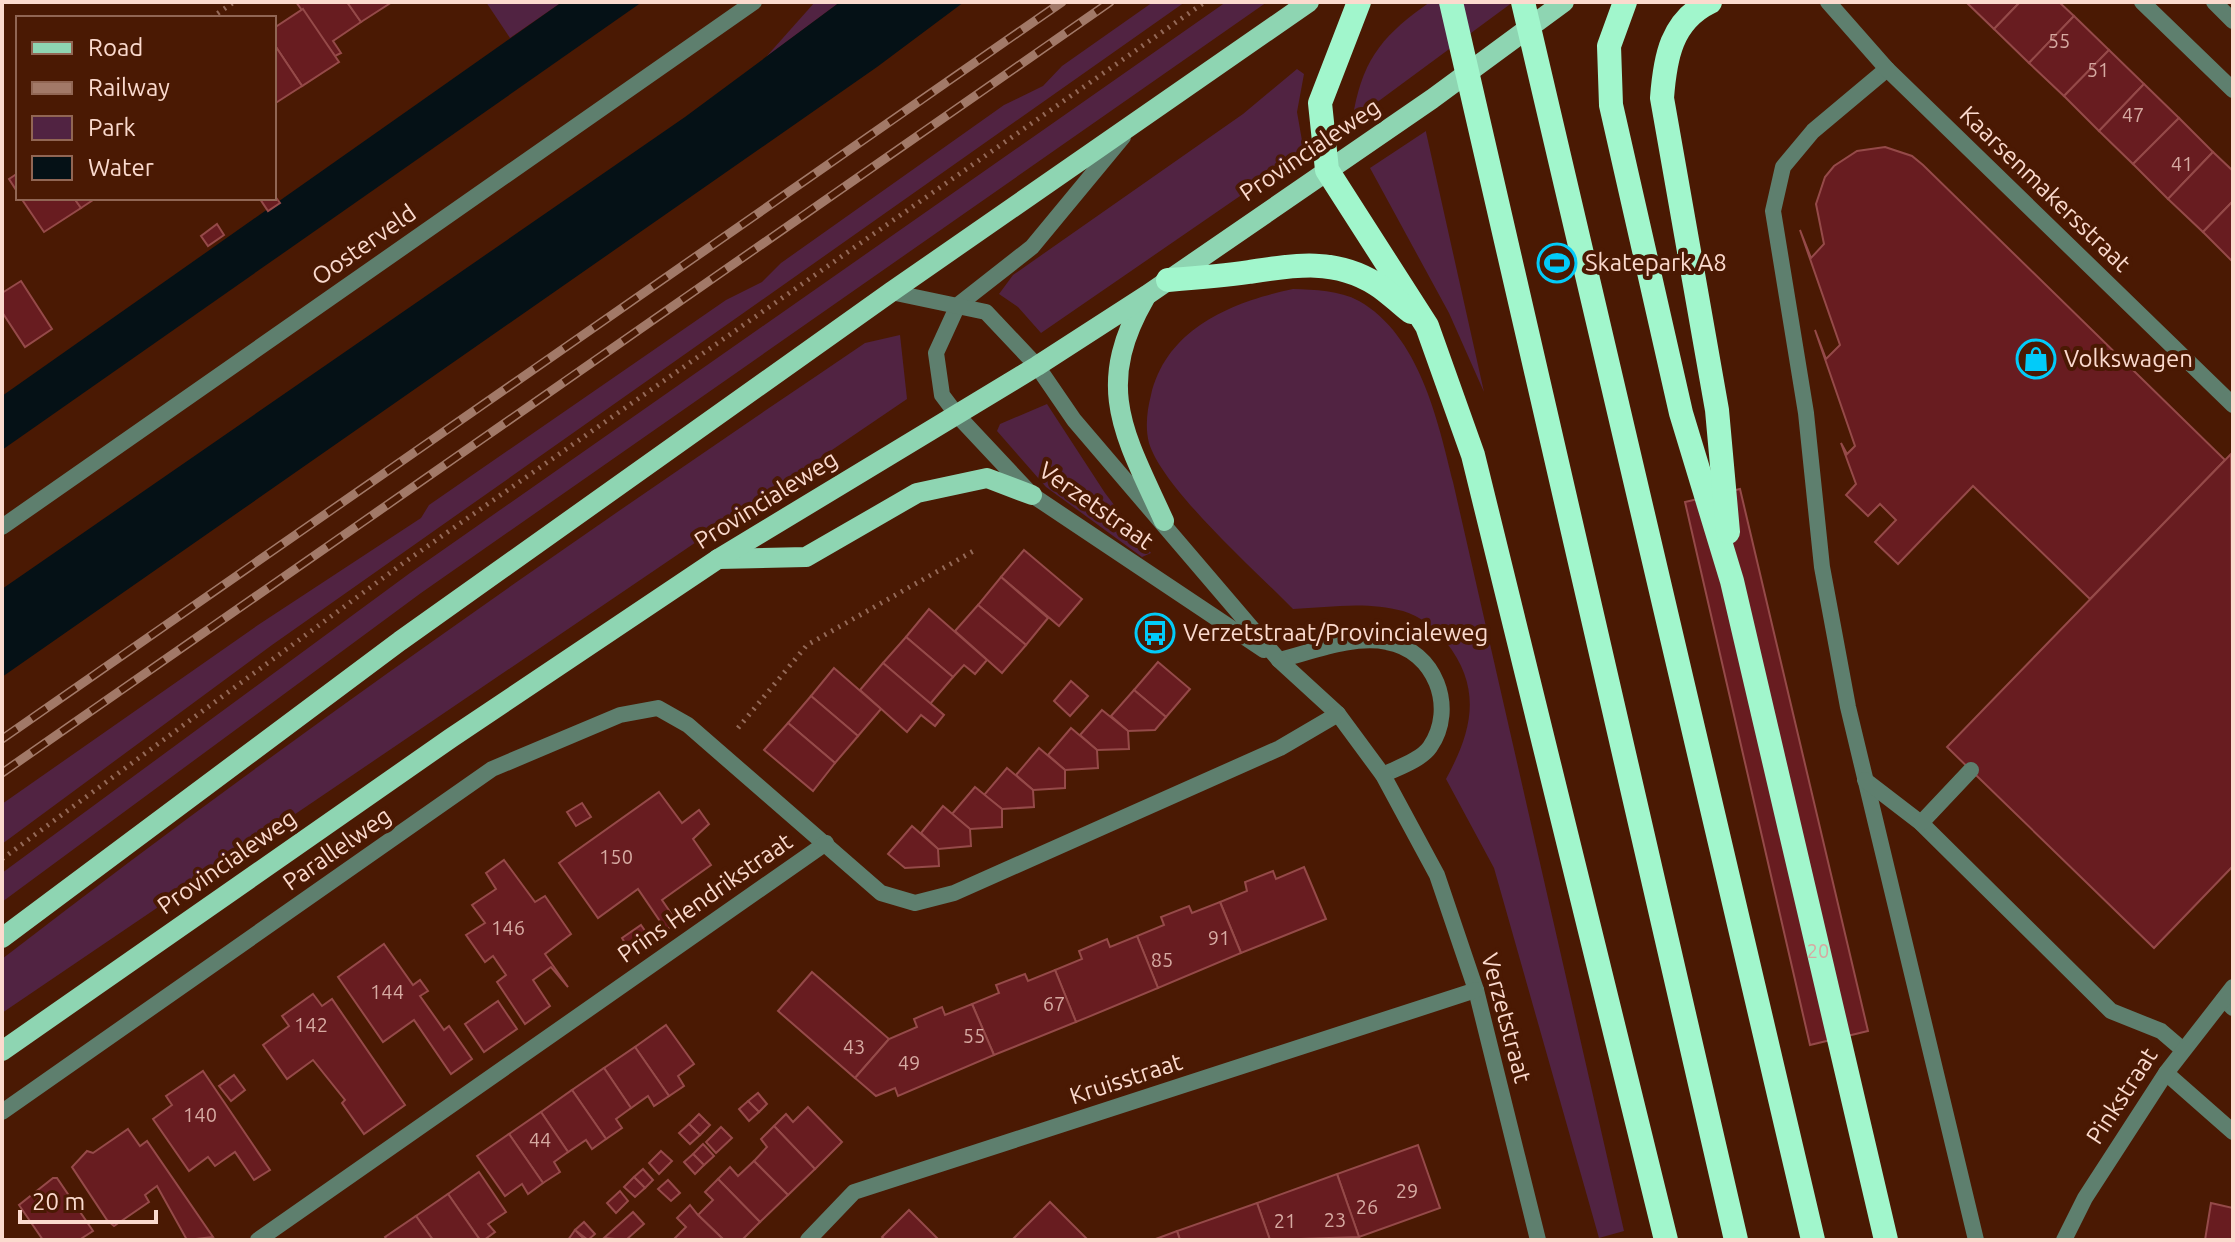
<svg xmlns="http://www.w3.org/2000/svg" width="2235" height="1242" font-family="Ubuntu,sans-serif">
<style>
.green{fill:#512342}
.water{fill:#051116}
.building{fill:#681c20;stroke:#954a49;stroke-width:2}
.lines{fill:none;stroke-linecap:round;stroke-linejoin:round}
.path{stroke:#946958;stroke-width:5;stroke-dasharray:2 6;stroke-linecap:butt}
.service{stroke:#5e7f6e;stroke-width:16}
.minor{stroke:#5e7f6e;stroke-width:16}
.primary{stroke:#8ed5b2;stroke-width:20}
.motorway{stroke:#a1f6cc;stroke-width:24}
.rail-casing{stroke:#a27968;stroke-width:9}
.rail{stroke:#4a1903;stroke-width:6;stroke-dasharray:18;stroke-linecap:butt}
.motorway-bridge{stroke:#a1f6cc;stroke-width:24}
.labels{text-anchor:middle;stroke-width:8;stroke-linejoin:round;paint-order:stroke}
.number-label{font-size:20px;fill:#d6aaa2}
.street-label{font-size:24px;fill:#fbdace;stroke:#4a1903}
.poi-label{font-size:24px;fill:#fbdace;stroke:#4a1903;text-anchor:start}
</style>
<rect width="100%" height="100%" fill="#4a1903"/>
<g class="green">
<polygon points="486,2 562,2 510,38"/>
<polygon points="815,2 840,2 766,57"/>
<polygon points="1153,2 1185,2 272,645 2,844 2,804 258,625 421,518 429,505 726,300 762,282 781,263 1004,105 1043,86 1062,66"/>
<polygon points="1226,2 1267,2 421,593 2,902 2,873 410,573"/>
<path d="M1430,2H1513L1376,103L1354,110C1364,56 1386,33 1430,2Z"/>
<polygon points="1297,69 1304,74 1297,112 1304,152 1041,333 1018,307 999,294 1013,275 1243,114"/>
<polygon points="1426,131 1426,132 1484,392 1449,313 1370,168"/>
<path d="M1293,289C1315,290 1339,290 1359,301C1419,335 1438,420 1453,482L1624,1231L1599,1238L1494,868L1446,779C1472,731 1483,689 1446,642C1435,628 1420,616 1403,611C1367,601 1329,607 1293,609C1257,572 1163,489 1149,443C1145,428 1147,410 1151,395C1167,328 1232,302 1293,289Z"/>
<path d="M900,335L907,399L2,1013V959C281,743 572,541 865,343Z"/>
<polygon points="1047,404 1105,493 1151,553 1142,557 1046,487 997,431 1000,424"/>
</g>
<g class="water">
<polygon points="562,2 642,2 2,450 2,396"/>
<polygon points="840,2 964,2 877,67 2,677 2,589 685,117"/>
</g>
<g class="building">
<polygon points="296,2 347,2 361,22 333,41 341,53 335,56"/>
<polygon points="347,2 392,2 361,22"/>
<polygon points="1966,2 2020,2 1994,29"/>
<polygon points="2020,2 2059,2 2074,16 2029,63 1994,29"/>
<polygon points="303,9 339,62 302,86 274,44 274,28"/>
<polygon points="2074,16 2109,50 2064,96 2029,63"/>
<polygon points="274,44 302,86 274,104"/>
<polygon points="2109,50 2144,84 2099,131 2064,96"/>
<polygon points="2144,84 2179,118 2133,164 2099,131"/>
<polygon points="2179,118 2213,152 2168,199 2133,164"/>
<polygon points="1885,147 1912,156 1923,165 2225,460 2090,599 1973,486 1898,564 1875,542 1896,520 1880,504 1868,516 1846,495 1856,484 1841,443 1847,454 1855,446 1815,330 1826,359 1840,345 1800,230 1811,258 1824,244 1816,204 1825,177 1834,166 1857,151"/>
<polygon points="2213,152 2233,171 2233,201 2203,232 2168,199"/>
<polygon points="18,173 18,193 9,179"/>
<polygon points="274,195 280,203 268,211 260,199"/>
<polygon points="21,198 74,198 81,208 44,232"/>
<polygon points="74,198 96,198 81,208"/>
<polygon points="2233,201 2233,262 2203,232"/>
<polygon points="217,224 224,235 208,246 201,236"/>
<polygon points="21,281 52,329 25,347 2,312 2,293"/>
<polygon points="2231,454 2233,866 2154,948 1947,747"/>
<polygon points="1740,489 1868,1031 1810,1045 1685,502"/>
<polygon points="1024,550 1082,599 1059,626 1001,577"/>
<polygon points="1001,577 1048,618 1026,645 978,605"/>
<polygon points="978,605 1026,645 1002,673 955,631"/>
<polygon points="929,609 987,660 975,674 964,665 953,677 906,637"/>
<polygon points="906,637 953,677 930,704 883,663"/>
<polygon points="1158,662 1190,689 1166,717 1134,690"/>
<polygon points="883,663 944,715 935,726 921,715 907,732 860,690"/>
<polygon points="834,668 881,709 858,736 811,696"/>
<polygon points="1071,681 1088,696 1070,716 1054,701"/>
<polygon points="1134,690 1166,717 1155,730 1128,731 1111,716"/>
<polygon points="811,696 858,736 835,763 788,723"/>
<polygon points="1102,710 1128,731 1129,749 1097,750 1080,735"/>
<polygon points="788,723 835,763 813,791 764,750"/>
<polygon points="1071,728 1097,750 1098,768 1065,770 1048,755"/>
<polygon points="1039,748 1065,770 1065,788 1033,790 1016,775"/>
<polygon points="1007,768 1033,790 1034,807 1002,809 984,795"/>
<polygon points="975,787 1002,809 1002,827 970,829 952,814"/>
<polygon points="659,792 682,823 699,810 709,824 693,839 711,865 662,900 677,922 666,930 638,889 598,918 559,863"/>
<polygon points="582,803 591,817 576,826 567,812"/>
<polygon points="943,806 970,829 971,846 938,849 921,833"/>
<polygon points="912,826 938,849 939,866 905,868 888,854"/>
<polygon points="504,860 535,902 545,896 571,934 545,954 568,987 551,967 533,980 550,1006 525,1024 497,982 506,975 493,956 485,962 466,935 485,923 472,905 496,889 486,873"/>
<polygon points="1304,867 1326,919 1241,953 1220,902 1247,891 1245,882 1273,871 1276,879"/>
<polygon points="1220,902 1241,953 1158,988 1137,936 1164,925 1161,917 1189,906 1192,913"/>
<polygon points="641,925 650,938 630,951 622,938"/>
<polygon points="1137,936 1158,988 1076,1022 1055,970 1082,959 1079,951 1107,939 1110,947"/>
<polygon points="384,944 413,985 420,980 428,991 420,996 444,1030 449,1026 472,1059 451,1074 414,1020 383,1042 338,977"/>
<polygon points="1055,970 1076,1022 994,1055 972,1004 999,993 996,985 1025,974 1028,981"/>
<polygon points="812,972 889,1039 855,1078 778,1011"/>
<polygon points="313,994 322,1006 332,999 405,1105 364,1134 342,1103 345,1100 313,1060 287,1079 263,1045 289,1026 282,1016"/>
<polygon points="498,1001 517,1029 484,1052 465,1024"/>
<polygon points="972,1004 994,1055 898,1096 895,1088 876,1096 855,1078 889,1039 917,1027 914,1019 942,1007 945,1015"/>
<polygon points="666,1025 694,1064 678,1076 684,1086 669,1096 635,1047"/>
<polygon points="635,1047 669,1096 654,1106 648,1096 631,1108 604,1068"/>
<polygon points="604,1068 631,1108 616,1119 622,1128 606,1139 572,1090"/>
<polygon points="203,1071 270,1170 254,1180 235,1152 215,1166 208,1157 189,1171 153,1119 172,1105 166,1096"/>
<polygon points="234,1075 245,1090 231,1101 219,1086"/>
<polygon points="572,1090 606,1139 592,1149 586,1140 568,1152 541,1112"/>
<polygon points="758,1093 767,1104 759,1112 748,1101"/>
<polygon points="748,1101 759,1112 749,1121 739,1109"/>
<polygon points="808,1107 842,1142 815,1169 774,1126 786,1114 793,1122"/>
<polygon points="541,1112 568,1152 554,1162 560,1172 543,1183 509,1134"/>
<polygon points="699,1114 710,1125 700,1135 689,1124"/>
<polygon points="689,1124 700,1135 690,1144 679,1133"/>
<polygon points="774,1126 815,1169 788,1195 754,1161 767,1147 761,1139"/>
<polygon points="721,1127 732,1138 716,1153 706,1142"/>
<polygon points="128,1129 140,1146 147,1141 213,1237 187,1240 157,1186 145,1195 149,1202 114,1226 107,1220 72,1167 87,1151 93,1153"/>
<polygon points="509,1134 543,1183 528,1194 522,1184 505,1196 477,1156"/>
<polygon points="703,1144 714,1156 704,1165 693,1154"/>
<polygon points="1418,1145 1440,1208 1359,1237 1337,1174"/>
<polygon points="661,1151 672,1161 659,1174 649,1163"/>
<polygon points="693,1154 704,1165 695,1174 684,1162"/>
<polygon points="754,1161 788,1195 760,1222 718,1179 730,1167 738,1176"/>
<polygon points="643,1169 653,1180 645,1188 634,1177"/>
<polygon points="479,1172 506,1212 488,1224 495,1232 484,1240 480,1240 448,1194"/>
<polygon points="1337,1174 1359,1237 1270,1240 1257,1203"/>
<polygon points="634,1177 645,1188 635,1197 624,1187"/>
<polygon points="53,1178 57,1178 93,1231 79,1240 43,1240 19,1205"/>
<polygon points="718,1179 760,1222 742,1240 724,1240 698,1215 713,1200 705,1192"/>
<polygon points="668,1180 680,1193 671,1201 658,1189"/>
<polygon points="620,1191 628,1201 616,1213 607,1203"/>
<polygon points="448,1194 480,1240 433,1240 416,1216"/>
<polygon points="1050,1202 1088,1240 1012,1240"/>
<polygon points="1257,1203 1270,1240 1180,1240 1177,1231"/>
<polygon points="2211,1203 2233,1208 2233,1240 2205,1240"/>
<polygon points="690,1205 698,1215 724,1240 673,1240 686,1227 677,1218"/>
<polygon points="909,1210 939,1240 885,1240 882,1237"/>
<polygon points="633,1212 644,1224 626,1240 604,1238"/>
<polygon points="416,1216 433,1240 387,1240 385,1237"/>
<polygon points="584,1222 595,1234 588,1240 575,1230"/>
<polygon points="575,1230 585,1240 568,1240"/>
<polygon points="1177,1231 1180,1240 1153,1240"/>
</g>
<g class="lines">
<g class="path">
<polyline points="211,18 234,2"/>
<polyline points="738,728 807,645 977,549"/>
<polyline points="2,859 402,564 1205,2"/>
</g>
<g class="service">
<polyline points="1887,69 1813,131 1783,167 1773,211 1806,413 1822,567 1848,707 1976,1240"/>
<path d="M1279,660C1312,652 1353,635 1387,642C1435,650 1457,708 1430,747C1421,760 1397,768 1383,775"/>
<polyline points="1865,780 1921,823 2111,1011 2161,1031 2182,1049"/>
<polyline points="1921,823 1971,770"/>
<polyline points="2224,999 2233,1008"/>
</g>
<g class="minor">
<polyline points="1828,2 1887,69 2233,405"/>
<polyline points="2142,2 2233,90"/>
<polyline points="2214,2 2233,21"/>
<polyline points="1123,137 1032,247 958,305 936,353 942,395 957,415 1032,495 1264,650"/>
<polyline points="891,292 986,312 1037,366 1074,420 1279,660 1338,714 1383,775 1437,875 1476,990 1538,1240"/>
<polyline points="2,527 754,2"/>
<polyline points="2166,1073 2233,1132"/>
<polyline points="2,1112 492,769 620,715 658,708 688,725 881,893 915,903 954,893 1280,748 1338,714"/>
<polyline points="258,1240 826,843"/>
<polyline points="808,1240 854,1192 1476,990"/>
<polyline points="2064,1240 2085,1198 2166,1073 2233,987"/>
</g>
<g class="primary">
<path d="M1145,298C1093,388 1125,435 1164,521"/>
<polyline points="718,559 806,557 917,493 987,478 1032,495"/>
<polyline points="2,938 400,641 891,292 1309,2"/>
<polyline points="2,1051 451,738 718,559 1037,366 1147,295 1432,99 1564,2"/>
</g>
<g class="motorway">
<polyline points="1359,2 1320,103 1327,170 1427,326 1473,455 1666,1240"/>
<polyline points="1625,2 1609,46 1611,105 1681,413 1732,581 1886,1240"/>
<path d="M1710,2C1671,21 1665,58 1662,98L1717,410L1728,532"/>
<path d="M1168,280C1195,278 1222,276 1249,272C1294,265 1335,258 1376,284C1389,292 1399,303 1411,312"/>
</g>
<defs>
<g id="rail">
<polyline points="2,739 1062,2"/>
<polyline points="2,773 1110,2"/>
</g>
</defs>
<use href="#rail" class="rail-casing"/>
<use href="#rail" class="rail"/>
<g class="motorway-bridge">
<polyline points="1451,2 1736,1240"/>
<polyline points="1523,2 1813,1240"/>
</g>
</g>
<defs>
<symbol id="stadium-ring" viewBox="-11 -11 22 22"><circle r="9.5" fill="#4a1903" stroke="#02cbf9" stroke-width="1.5"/><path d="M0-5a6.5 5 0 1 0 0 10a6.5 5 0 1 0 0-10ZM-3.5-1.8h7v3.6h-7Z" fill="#02cbf9"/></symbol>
<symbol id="shop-ring" viewBox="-11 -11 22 22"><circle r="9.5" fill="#4a1903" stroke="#02cbf9" stroke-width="1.5"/><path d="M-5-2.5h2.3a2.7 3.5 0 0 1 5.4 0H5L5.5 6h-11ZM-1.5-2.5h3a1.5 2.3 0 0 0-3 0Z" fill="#02cbf9"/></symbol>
<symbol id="bus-ring" viewBox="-11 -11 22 22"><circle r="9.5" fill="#4a1903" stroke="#02cbf9" stroke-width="1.5"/><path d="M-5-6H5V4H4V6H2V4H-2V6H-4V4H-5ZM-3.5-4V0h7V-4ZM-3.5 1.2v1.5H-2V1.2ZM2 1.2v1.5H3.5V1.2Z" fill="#02cbf9"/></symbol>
</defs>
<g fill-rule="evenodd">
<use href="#stadium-ring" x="1535" y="241" width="44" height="44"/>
<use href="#shop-ring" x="2014" y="337" width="44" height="44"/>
<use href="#bus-ring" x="1133" y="611" width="44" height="44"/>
</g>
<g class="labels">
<g class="number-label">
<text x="2059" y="48">55</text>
<text x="2098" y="77">51</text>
<text x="2133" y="122">47</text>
<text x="2182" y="171">41</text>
<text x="616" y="864">150</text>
<text x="508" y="935">146</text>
<text x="1219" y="945">91</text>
<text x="1818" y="958">20</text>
<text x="1162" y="967">85</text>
<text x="387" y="999">144</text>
<text x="1054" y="1011">67</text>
<text x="311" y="1032">142</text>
<text x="974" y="1043">55</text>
<text x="854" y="1054">43</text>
<text x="909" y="1070">49</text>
<text x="200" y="1122">140</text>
<text x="540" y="1147">44</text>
<text x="1407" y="1198">29</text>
<text x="1367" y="1214">26</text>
<text x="1335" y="1227">23</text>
<text x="1285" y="1228">21</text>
</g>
<g class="street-label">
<text transform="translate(1310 150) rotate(-34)" y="8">Provincialeweg</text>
<text transform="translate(2045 189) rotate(44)" y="8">Kaarsenmakersstraat</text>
<text transform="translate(364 245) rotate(-35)" y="8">Oosterveld</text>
<text transform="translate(766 500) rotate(-32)" y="8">Provincialeweg</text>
<text transform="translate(1096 506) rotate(35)" y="8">Verzetstraat</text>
<text transform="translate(337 849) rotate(-35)" y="8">Parallelweg</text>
<text transform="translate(227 862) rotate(-35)" y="8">Provincialeweg</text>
<text transform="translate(705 898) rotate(-35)" y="8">Prins Hendrikstraat</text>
<text transform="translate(1506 1018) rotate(75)" y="8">Verzetstraat</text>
<text transform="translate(1126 1079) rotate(-18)" y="8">Kruisstraat</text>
<text transform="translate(2122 1096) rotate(-57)" y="8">Pinkstraat</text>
</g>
<g class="poi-label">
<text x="1585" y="271">Skatepark A8</text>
<text x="2064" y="367">Volkswagen</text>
<text x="1183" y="641">Verzetstraat/Provincialeweg</text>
</g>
</g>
<rect width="2235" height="1242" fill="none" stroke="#fbdace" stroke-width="8"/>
<rect x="16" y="16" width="260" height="184" fill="#4a1903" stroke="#916654" stroke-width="2"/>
<rect x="32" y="42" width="40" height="12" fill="#8ed5b2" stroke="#916654" stroke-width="2"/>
<text x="88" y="56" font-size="24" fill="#fbdace">Road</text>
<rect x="32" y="82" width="40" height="12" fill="#a27968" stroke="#916654" stroke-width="2"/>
<text x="88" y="96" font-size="24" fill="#fbdace">Railway</text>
<rect x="32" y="116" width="40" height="24" fill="#512342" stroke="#916654" stroke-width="2"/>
<text x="88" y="136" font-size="24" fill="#fbdace">Park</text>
<rect x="32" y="156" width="40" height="24" fill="#051116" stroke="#916654" stroke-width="2"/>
<text x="88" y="176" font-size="24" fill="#fbdace">Water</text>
<path d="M20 1210v12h136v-12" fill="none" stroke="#fbdace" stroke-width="4"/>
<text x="32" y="1210" font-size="24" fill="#fbdace" stroke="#4a1903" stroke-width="6" paint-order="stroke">20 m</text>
</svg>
